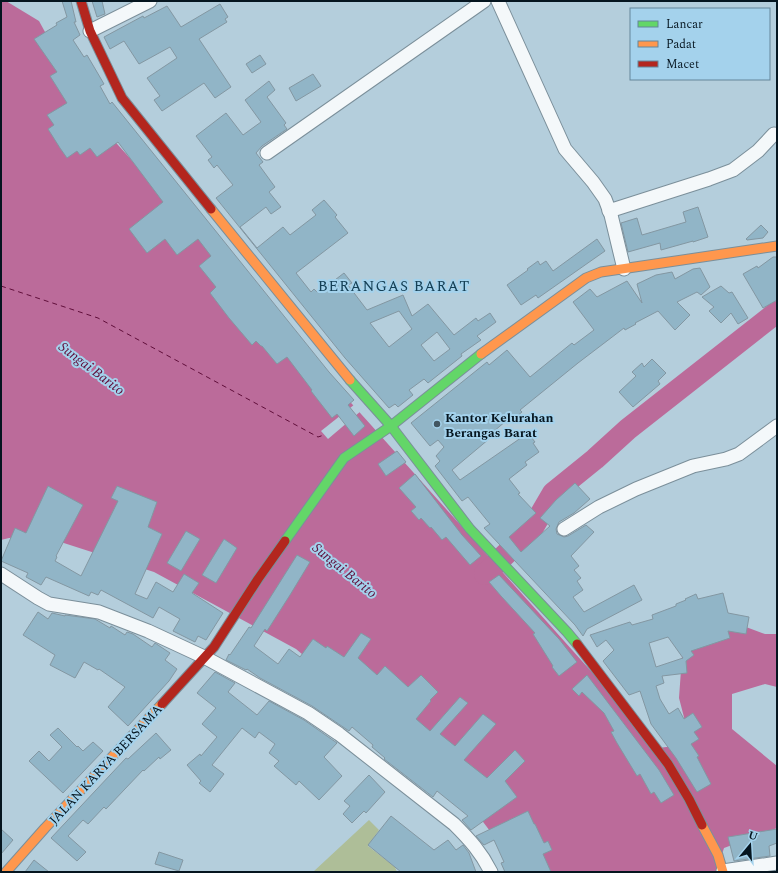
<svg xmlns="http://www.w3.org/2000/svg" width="778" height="873" font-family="Spectral,serif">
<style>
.green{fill:#aebe98}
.water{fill:#bb6b9a}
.pier{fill:#b4cedc}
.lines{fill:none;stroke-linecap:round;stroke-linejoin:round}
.river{stroke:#bb6b9a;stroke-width:22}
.ferry{stroke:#600e3a;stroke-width:1;stroke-dasharray:5 4;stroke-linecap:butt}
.building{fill:#91b5c7;stroke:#8397a2;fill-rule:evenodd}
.street-casing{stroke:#7b8f9a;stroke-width:15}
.fast-casing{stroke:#7b8f9a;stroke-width:11}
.slow-casing{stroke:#7b8f9a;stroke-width:11}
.jam-casing{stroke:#7b8f9a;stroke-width:11}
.street{stroke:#f4f8fa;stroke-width:13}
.fast{stroke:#63d668;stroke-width:9}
.slow{stroke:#ff974d;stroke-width:9}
.jam{stroke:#b3261e;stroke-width:9}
.poi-dot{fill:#425661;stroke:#a4d2ec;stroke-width:1.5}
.labels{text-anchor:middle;stroke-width:4;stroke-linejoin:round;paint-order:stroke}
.poi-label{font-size:13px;font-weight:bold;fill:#05151f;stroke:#a4d2ec;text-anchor:start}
.street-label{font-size:13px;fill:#05151f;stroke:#a4d2ec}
.water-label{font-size:14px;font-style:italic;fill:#600e3a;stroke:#a4d2ec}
.quarter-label{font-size:15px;letter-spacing:1px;fill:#154056;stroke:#a4d2ec}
</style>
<rect width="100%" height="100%" fill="#b4cedc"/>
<polygon class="green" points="369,820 379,830 368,846 395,867 397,872 313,872"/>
<polygon class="water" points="1,1 6,1 39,21 90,114 371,425 615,698 650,749 691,744 679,698 682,656 730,621 765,634 777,634 777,687 765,684 732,694 732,729 777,766 776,776 777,777 777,828 724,848 716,872 521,872 468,802 411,746 296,649 154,572 42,536 9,538 1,540"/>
<polygon class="pier" points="355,404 361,411 328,439 321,431"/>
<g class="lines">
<polyline class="river" points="485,574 532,529 553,493 595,459 628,429 777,312"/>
<polyline class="ferry" points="1,286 98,318 318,437 324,435"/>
</g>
<g class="building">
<polygon points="62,1 71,1 76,22 74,22 80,35 73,40 84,57 87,55 104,84 100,86 110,104 112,102 329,372 354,400 348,405 365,426 354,436 337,414 332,418 311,391 312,390 287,357 277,364 262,346 261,346 256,341 252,345 229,318 210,293 216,287 199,266 211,256 198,239 177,255 165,239 147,253 129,229 163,202 118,142 97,157 90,148 80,155 77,151 67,158 60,148 48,129 54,125 47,115 67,103 50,76 57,72 34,39 57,25 56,23 67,17"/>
<polygon points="92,1 102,1 105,14 97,17"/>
<polygon points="220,4 228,17 225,19 227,22 199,39 231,87 215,98 204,83 162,111 154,100 160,96 147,78 177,58 170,47 139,64 124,41 110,49 104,37 143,16 144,18 167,6 181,27"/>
<polygon points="260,55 266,64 252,73 246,64"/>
<polygon points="313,74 321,86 296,101 289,88"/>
<path d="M269,81L275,90L267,97L286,123L284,125L287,129L262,146L256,153L263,162L259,165L275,187L269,192L281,207L271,214L266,207L240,227L257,248L283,227L290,235L316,215L312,210L324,200L337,215L335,217L348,233L296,273L311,292L314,289L318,293L344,273L352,283L348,285L367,310L403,295L412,316L428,304L454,335L476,318L478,321L490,313L496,322L477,336L481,340L461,354L462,356L428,383L424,379L409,390L413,395L398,407L395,404L389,408L345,358L216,198L233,185L217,165L214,168L208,160L212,157L196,136L226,113L243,135L261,122L245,100ZM399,311L412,329L389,347L370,323ZM437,332L450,349L434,361L421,345Z"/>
<polygon points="698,207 708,237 693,242 693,241 661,250 660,243 628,252 621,223 637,218 642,235 686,222 683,212"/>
<polygon points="761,225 768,232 763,238 747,240 746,239"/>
<polygon points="597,239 605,251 538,298 536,295 521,305 507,285 528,270 527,269 538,261 540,265 546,261 553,271"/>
<polygon points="773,257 777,257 777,300 763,308 743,274 757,266 758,268"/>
<polygon points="700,268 710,287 701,295 697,292 677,302 690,315 675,330 658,311 635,323 636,324 625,330 624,328 578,363 520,410 522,412 507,424 506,421 487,437 489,439 452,470 460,480 528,433 535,442 533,443 539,452 525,462 527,465 509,479 520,493 518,494 536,513 509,537 521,552 550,526 540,518 556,500 575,483 590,499 574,513 559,522 556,529 557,534 564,537 568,536 586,525 594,532 571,556 579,566 574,570 581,578 577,581 583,590 573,597 584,612 634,585 642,600 587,629 583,636 575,625 484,528 490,524 468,497 462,501 435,466 440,461 436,456 444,447 438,440 430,446 411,423 487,362 489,365 507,350 530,377 572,343 574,345 594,330 573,302 590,289 597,297 627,281 642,303 637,284 656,275 672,272 675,279 693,269"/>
<polygon points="721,286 729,293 732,292 748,318 738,324 731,313 721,323 709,311 714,307 702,297"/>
<polygon points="652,359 666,373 658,381 660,384 633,407 619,392 636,376 632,372 642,363 644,367"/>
<polygon points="397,451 406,462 386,476 378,464"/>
<polygon points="415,474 462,535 481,556 470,565 446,537 442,540 431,527 430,528 421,518 419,520 411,511 416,507 399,488"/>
<polygon points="48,486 83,505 56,556 57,557 55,561 81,576 118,501 111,498 117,486 157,502 148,527 162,534 135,594 147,599 156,582 173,592 184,574 199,583 192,593 223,613 206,640 198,636 195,642 173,631 180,619 159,607 153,618 101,590 98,595 91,592 89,596 46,577 41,585 26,577 28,573 1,561 15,528 26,533"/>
<polygon points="186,531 200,539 181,571 167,563"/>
<polygon points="224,539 237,548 216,583 202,575"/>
<polygon points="297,555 310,562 290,595 267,631 265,629 254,646 278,664 289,649 300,657 313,639 326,648 327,646 344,657 361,633 371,639 358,658 377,675 385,666 408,687 421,675 438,692 430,700 431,701 416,719 430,731 460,697 468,703 440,734 455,746 483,714 496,724 464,760 487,778 515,750 525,761 505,781 517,797 471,830 462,820 468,816 437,791 433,797 384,759 385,758 372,747 373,745 352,727 349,731 312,706 260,678 247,669 246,670 226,660 229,654 230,655 249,627 251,628"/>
<polygon points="499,575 559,639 577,662 559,676 552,667 553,666 533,634 535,633 501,596 489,582"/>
<path d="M723,593L728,613L749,617L746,634L728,631L730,638L691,651L694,655L686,661L687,673L662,676L664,683L656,686L660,699L669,714L678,708L684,719L693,713L702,727L694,732L699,739L691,744L699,756L697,757L711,784L697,792L676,758L651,724L640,691L629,695L603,661L614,650L606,640L597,647L590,635L630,622L632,625L653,619L652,615L676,606V604L686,600L685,599L696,594L698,599ZM668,637L683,658L656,667L649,643Z"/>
<polygon points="38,612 48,619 52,613 65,616 65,615 95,619 110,628 111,626 125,635 127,632 133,634 152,647 155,643 170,653 165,660 177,669 169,681 128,726 108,707 125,687 99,669 98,670 84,662 75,678 50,665 55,655 23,635"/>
<polygon points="215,672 235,683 228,692 257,715 269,701 304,720 337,743 324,757 342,776 319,800 299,781 296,785 274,766 279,761 269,753 275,744 259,732 255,738 242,728 212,765 224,774 210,792 199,783 201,781 187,765 200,754 201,756 217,737 202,724 216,708 197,693"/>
<polygon points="587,675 659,770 674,795 661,803 654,792 651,794 640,774 637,776 617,743 611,732 614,731 604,713 582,692 579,696 572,689"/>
<polygon points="58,728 77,747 78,746 83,751 93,742 103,751 63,793 29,761 39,751 49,761 62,747 50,735"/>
<polygon points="156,733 171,750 160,759 159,757 144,771 143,770 106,809 104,807 88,824 83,820 68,836 86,852 77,861 51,838 126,758 128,759"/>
<polygon points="369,775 385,792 366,813 364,811 352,823 343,814 350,806 344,801"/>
<polygon points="528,811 534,824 535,824 544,843 548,841 552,850 543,854 551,872 505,872 501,863 504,862 494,840 484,845 476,836"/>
<polygon points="391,816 434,850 448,840 456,850 463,845 469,853 476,872 401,872 368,845"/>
<polygon points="1,829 13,840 1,854"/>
<polygon points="777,829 777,843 769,846 770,856 734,861 728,837"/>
<polygon points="159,852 183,860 179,871 155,864"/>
<polygon points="34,860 49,872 25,872"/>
</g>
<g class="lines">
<defs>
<g id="street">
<polyline points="498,1 565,149 593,182 605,199 611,215 624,269"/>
<polyline points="90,31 150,1"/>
<polyline points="267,153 484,1"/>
<polyline points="609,211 709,179 733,170 758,151 774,134"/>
<polyline points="564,529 599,507 636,489 693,466 726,459 739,454 777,426"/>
<path d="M1,574L38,598L49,604L99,612L148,631L204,657L308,713L339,734L454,824C470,840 481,852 491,872"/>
<polyline points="723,871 777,863"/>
</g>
<g id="fast">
<polyline points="350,380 391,426 470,529 567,632 577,644"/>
<polyline points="285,541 344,458 391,426 481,354"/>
</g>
<g id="slow">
<polyline points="211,209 350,380"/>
<polyline points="481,354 586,278 601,272 777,246"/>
<polyline points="702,825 718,855 723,872"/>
<polyline points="6,872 45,828 162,704"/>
</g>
<g id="jam">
<polyline points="81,1 90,31 122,98 211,209"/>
<polyline points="577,644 668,764 689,799 702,825"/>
<polyline points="162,704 214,647 258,579 285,541"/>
</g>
</defs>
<use href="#street" class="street-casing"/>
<use href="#fast" class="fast-casing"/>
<use href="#slow" class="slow-casing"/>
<use href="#jam" class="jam-casing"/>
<use href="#street" class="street"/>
<use href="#fast" class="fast"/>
<use href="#slow" class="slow"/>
<use href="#jam" class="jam"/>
</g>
<circle class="poi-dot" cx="437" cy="424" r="4"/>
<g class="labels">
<g class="poi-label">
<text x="445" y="422">Kantor Kelurahan<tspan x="445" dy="15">Berangas Barat</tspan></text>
</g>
<g class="street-label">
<text transform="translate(105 764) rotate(-47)" y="5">JALAN KARYA BERSAMA</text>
</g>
<g class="water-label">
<text transform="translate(92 368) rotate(37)" y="5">Sungai Barito</text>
<text transform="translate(345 570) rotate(39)" y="5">Sungai Barito</text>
</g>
<g class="quarter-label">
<text x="394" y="291">BERANGAS BARAT</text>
</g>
</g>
<rect width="778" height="873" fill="none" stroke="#05151f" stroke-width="4"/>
<rect x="630" y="8" width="140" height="72" fill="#a4d2ec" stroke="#64869a"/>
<rect x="638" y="21" width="20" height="6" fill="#63d668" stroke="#64869a"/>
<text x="666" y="28" font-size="12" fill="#05151f">Lancar</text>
<rect x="638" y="41" width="20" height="6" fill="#ff974d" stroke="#64869a"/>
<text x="666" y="48" font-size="12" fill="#05151f">Padat</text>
<rect x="638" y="61" width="20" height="6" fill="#b3261e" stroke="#64869a"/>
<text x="666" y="68" font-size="12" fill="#05151f">Macet</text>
<g transform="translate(750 845) rotate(18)" stroke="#a4d2ec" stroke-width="3" paint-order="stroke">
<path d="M0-3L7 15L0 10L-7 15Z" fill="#05151f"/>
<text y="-6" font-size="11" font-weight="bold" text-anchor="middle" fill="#05151f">U</text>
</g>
</svg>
